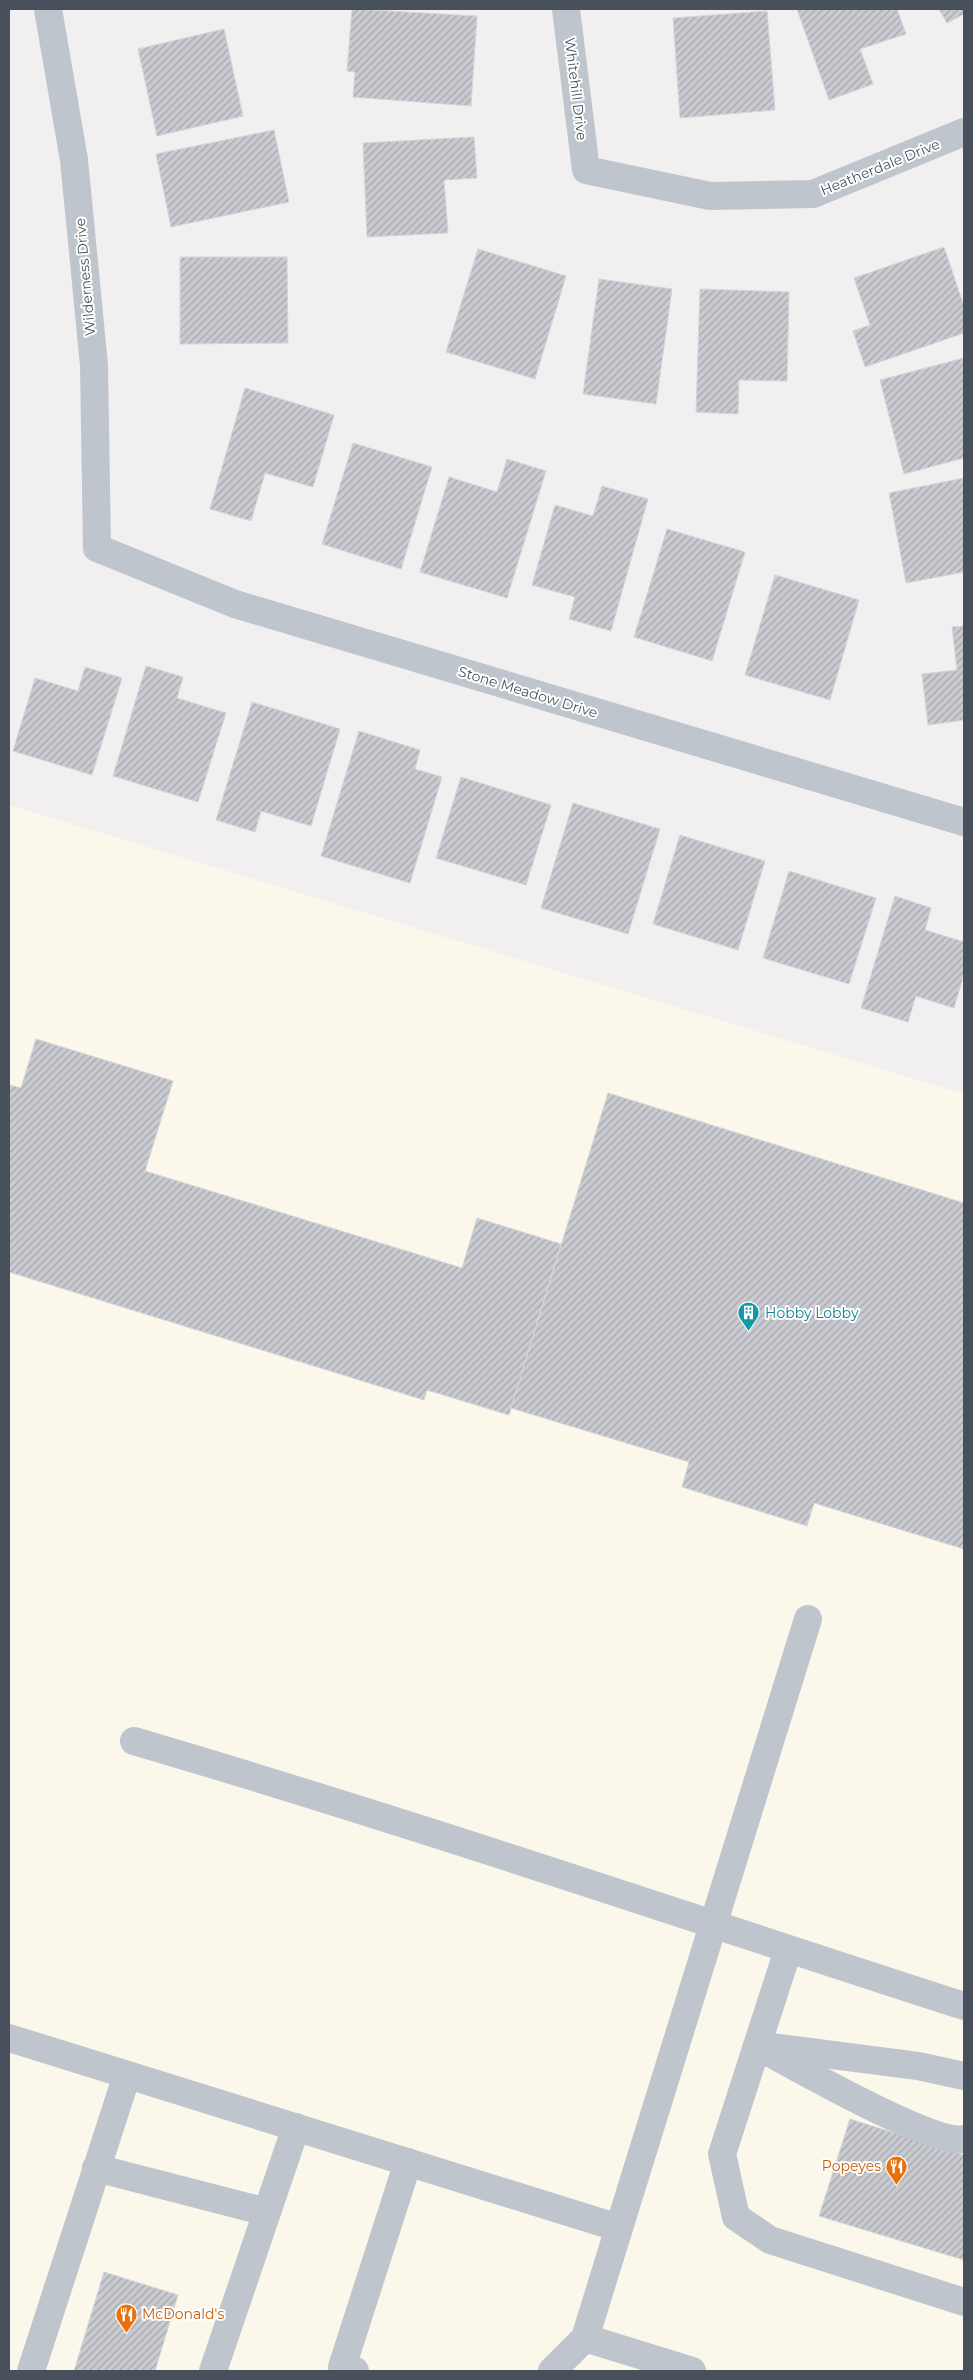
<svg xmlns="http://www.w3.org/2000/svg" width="973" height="2380" font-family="Montserrat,sans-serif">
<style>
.commercial{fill:#fbf7ea}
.building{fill:url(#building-hatch);stroke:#d4d5da}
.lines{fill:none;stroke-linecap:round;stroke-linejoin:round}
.minor{stroke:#bec5cd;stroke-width:28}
.labels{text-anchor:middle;stroke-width:4;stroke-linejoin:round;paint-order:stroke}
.street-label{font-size:14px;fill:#48515b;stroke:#fff}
.culture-label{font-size:14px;fill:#0d838f;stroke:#fff;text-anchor:start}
.food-label{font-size:14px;fill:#c56008;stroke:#fff;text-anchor:end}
</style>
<defs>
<pattern id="building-hatch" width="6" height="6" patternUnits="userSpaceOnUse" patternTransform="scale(1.25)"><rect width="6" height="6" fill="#c9cbd1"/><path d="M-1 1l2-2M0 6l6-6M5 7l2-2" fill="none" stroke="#a5a7ad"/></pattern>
</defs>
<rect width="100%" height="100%" fill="#f1efef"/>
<polygon class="commercial" points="9,805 964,1094 964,2371 9,2371"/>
<g class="building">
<polygon points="352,9 477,16 471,106 353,97 355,72 347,71"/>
<polygon points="797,9 897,9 906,34 860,49 873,84 829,100"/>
<polygon points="939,9 964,9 964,14 947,23"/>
<polygon points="767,11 775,110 680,118 673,18"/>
<polygon points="224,29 243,116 157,136 138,49"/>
<polygon points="274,130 289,202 171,227 156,154"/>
<polygon points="474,137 477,178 444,180 448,233 367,237 363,143"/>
<polygon points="944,247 964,306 964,333 865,367 853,331 870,325 854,278"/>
<polygon points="478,249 566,276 535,379 446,352"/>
<polygon points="180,257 287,257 288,343 180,344"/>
<polygon points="599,279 672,289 656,404 583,394"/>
<polygon points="700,289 789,292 787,381 739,380 738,414 696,412"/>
<polygon points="964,358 964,458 904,474 880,380"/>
<polygon points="245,388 334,415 313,487 265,473 251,521 210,509"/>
<polygon points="353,443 432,467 401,569 322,544"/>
<polygon points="507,459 546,471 507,598 420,572 449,477 497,492"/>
<polygon points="964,478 964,572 906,583 889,493"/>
<polygon points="602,486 648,499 611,631 569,619 575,597 532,585 555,505 593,516"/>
<polygon points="667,529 745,552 712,661 634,637"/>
<polygon points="775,575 859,600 830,700 745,675"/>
<polygon points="964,626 964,720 928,725 922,674 957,670 952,627"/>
<polygon points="146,666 183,677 177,698 226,713 198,802 113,776"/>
<polygon points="85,667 122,678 92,775 13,751 35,678 78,691"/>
<polygon points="252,702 340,729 311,826 261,811 255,832 216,820"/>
<polygon points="359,731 420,750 415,769 442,777 410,883 321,856"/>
<polygon points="461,777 551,805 526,885 436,858"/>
<polygon points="573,803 660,829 628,934 541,908"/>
<polygon points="680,835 765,861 738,950 653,924"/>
<polygon points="789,871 876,898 849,984 763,958"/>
<polygon points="895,896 931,908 925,930 964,942 964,974 954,1008 916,996 908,1022 861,1008"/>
<polygon points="36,1039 173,1081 145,1171 462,1268 477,1218 561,1244 509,1415 427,1390 424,1400 9,1272 9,1085 21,1088"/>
<polygon points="608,1093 964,1203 964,1549 814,1503 807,1526 682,1487 689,1462 511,1408"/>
<polygon points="850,2119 964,2155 964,2260 819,2216"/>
<polygon points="104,2272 178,2295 155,2371 74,2371"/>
</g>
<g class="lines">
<g class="minor">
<polyline points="48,9 74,160 94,365 97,548 235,604 964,822"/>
<polyline points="566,9 586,170 710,196 813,194 964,132"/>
<path d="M134,1741C413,1823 688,1917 964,2006"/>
<polyline points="788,1950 722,2154 736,2217 770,2240 964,2302"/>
<polyline points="9,2038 619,2228 808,1619"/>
<path d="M757,2046C793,2065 931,2145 964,2139"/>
<polyline points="771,2047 918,2066 964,2076"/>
<polyline points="96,2168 267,2212"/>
<polyline points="619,2228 585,2338 692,2371"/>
<polyline points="31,2371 127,2075"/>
<polyline points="213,2371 296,2127"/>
<polyline points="355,2371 342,2367 408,2162"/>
<polyline points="552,2371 585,2338"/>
</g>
</g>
<defs>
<symbol id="building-pin" viewBox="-11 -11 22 30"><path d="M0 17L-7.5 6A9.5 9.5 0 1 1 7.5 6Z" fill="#0f9aa8" stroke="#fff"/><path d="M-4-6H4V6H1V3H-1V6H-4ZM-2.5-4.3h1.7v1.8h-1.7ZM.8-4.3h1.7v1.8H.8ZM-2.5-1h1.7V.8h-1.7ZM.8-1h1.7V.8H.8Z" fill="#fff"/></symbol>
<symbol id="restaurant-pin" viewBox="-11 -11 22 30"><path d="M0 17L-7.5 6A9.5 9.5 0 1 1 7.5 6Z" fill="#e8710a" stroke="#fff"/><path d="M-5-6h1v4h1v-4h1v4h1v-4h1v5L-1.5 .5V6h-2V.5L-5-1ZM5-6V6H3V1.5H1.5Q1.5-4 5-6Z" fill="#fff"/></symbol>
</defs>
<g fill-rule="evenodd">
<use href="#building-pin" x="736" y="1300" width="25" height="34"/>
<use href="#restaurant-pin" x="884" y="2154" width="25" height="34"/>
<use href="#restaurant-pin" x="114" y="2302" width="25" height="34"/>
</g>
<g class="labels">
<g class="street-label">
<text transform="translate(576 89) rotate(83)" y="5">Whitehill Drive</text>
<text transform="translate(880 167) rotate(-22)" y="5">Heatherdale Drive</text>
<text transform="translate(85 277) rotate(-95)" y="5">Wilderness Drive</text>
<text transform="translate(528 692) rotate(17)" y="5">Stone Meadow Drive</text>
</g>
<g class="culture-label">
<text x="765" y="1318">Hobby Lobby</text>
</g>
<g class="food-label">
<text x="881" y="2171">Popeyes</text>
<text x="142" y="2319" text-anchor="start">McDonald's</text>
</g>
</g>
<rect width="973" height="2380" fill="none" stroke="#48515b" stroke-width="20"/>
</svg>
